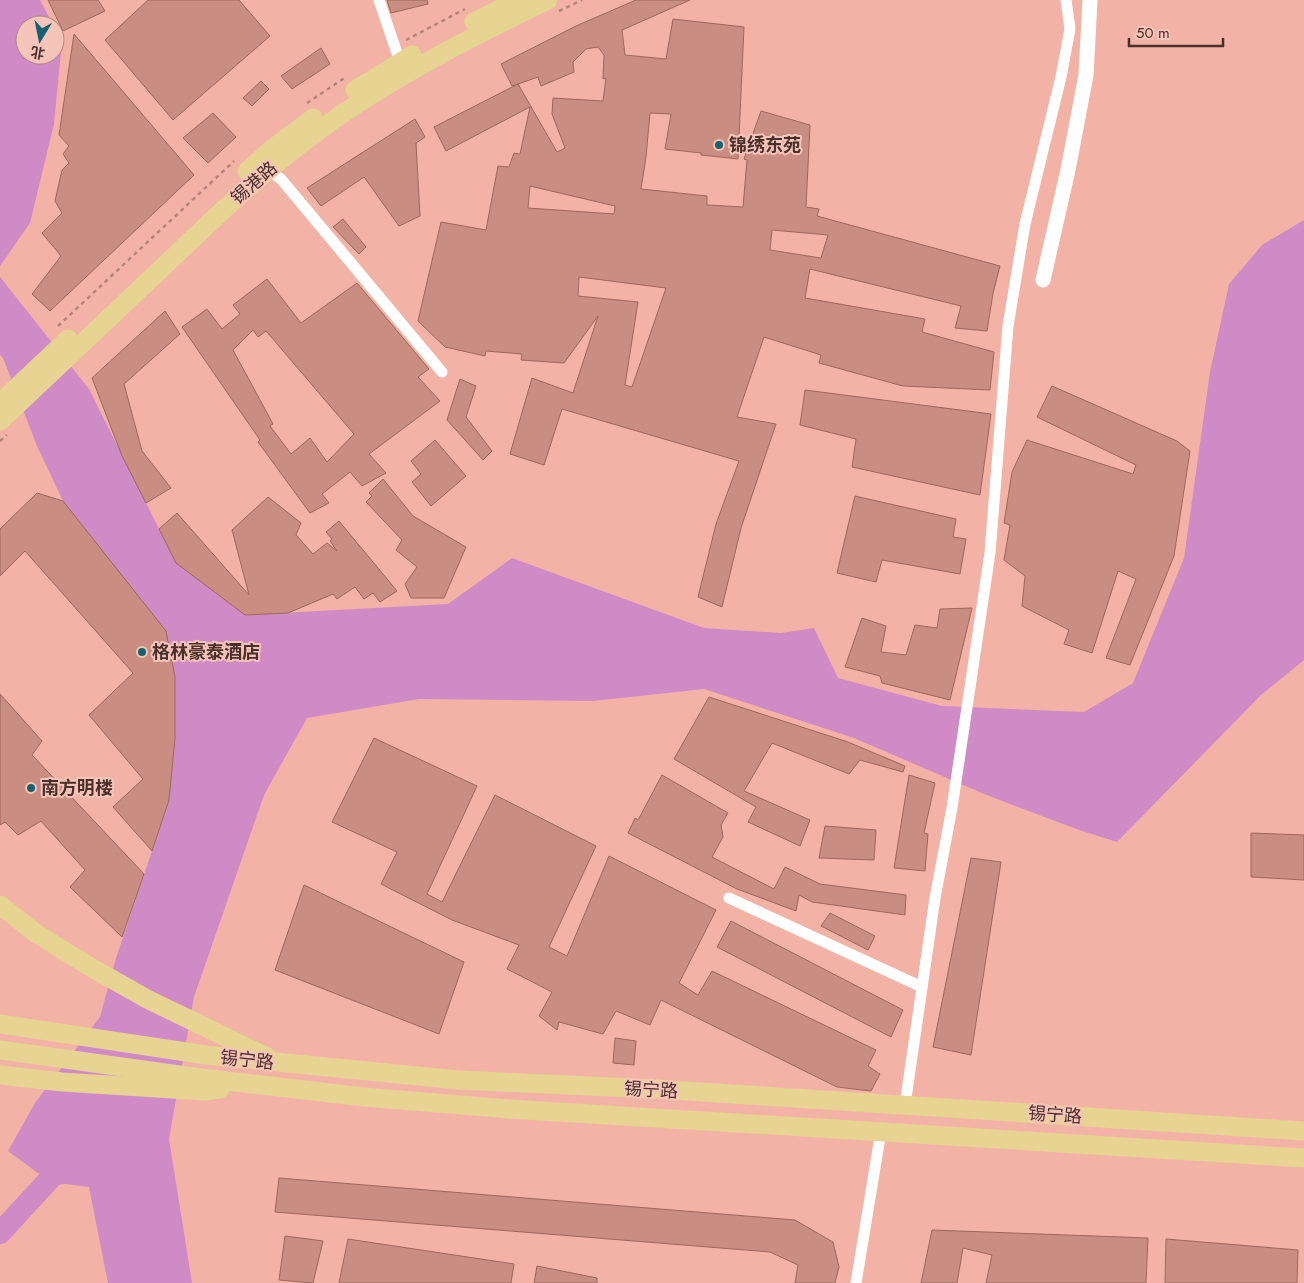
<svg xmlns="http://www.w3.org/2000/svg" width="1304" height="1283" font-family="Jost,'Noto Sans SC',sans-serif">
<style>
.water{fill:#d08ac6}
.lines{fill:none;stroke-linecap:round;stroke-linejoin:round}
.river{stroke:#d08ac6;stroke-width:22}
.building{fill:#c98d81;stroke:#9f665b;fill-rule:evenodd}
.path{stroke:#b6847a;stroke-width:2.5;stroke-dasharray:4 4;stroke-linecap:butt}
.minor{stroke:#fff;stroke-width:11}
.tertiary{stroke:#fff;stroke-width:15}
.primary{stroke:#e7d392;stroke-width:19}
.poi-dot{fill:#16616e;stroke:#f7c4b9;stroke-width:2}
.labels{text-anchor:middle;stroke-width:4;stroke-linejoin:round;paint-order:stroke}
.poi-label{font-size:18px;font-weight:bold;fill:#49302b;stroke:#f7c4b9;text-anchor:start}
.street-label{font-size:18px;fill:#49302b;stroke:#f7c4b9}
</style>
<rect width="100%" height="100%" fill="#f2b3a6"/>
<g class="water">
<polygon points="0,0 40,0 53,25 25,25 25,55 55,55 55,29 62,42 54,124 30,223 0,266"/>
<polygon points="1304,220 1304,660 1261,695 1117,842 1079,830 984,794 854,738 704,689 593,701 419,699 307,718 264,795 194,997 169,1139 192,1283 108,1283 89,1187 65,1184 54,1185 8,1151 35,1103 100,1017 116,958 169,800 175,738 175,677 63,501 37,446 3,358 0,355 0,277 89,389 176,563 245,615 448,604 512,558 704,628 781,633 814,628 838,678 942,706 1084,712 1133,683 1184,558 1210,372 1229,284 1262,245"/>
</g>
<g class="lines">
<polyline class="river" points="0,1233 69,1158"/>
</g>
<g class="building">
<polygon points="48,0 98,0 105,11 63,31"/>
<polygon points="148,0 239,0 270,36 173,120 105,40"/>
<polygon points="387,0 427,0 428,4 391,13"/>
<path d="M636,0H690L622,30L625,55L666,59L673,19L744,27L738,159L701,155V153L665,149L671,114L650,113L646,157L641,189L707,196V205L743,207L747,160L744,159L761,111L810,125L806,207L819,209L817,216L1000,266L993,293L987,331L955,328L961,306L810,269L805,298L925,319L922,332L994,352L990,390L903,386L819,363L821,355L764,337L737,417L776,424L741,528L722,607L698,597L716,524L739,461L562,409L544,465L510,454L532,378L573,393L598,316L564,363L521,360L522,354L486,351L485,356L445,347L418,321L441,222L486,230L498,166L509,167L514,153L520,154L530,107L446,151L434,127L518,84L512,86L501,64L576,26ZM598,47L604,55L603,79L606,78L603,101L553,98L552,114L565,148L557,152L518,84L538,77L541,86L574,72L573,62L586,49ZM530,186L615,206L614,214L528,208ZM772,230L828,235L821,258L770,250ZM579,277L666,288L632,387L625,385L638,302L578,296Z"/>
<polygon points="74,34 194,175 50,311 32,294 61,256 42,233 62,213 55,201 62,170 69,163 63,154 69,146 59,135"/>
<polygon points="321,48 330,64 292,89 281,76"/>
<polygon points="261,81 269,89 252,106 243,98"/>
<polygon points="213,113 236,137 208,163 183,138"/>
<polygon points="415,119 425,137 416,143 420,216 399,226 364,177 321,206 307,188"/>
<polygon points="343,219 366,247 359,254 333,227"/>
<path d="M267,279L301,323L357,283L429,369L418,377L440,401L369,454L386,473L362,486L350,472L322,494L329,503L310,513L258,442L260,440L182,327L207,309L222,329L240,314L233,305ZM253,330L258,337L266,331L354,434L327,462L310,438L291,454L270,426L273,424L233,350Z"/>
<polygon points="165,311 180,334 124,384 142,451 171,488 146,503 122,456 92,378"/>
<polygon points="460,379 476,386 466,417 492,451 483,460 447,420"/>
<polygon points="1052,386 1177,441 1190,451 1174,556 1130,665 1106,658 1136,579 1118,571 1092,653 1064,644 1069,630 1022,606 1025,576 1004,560 1010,525 1004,523 1012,472 1027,440 1133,474 1136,465 1037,417"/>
<polygon points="805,390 991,414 980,495 852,467 856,439 800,425"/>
<polygon points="435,440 466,476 431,506 412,482 421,474 411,461"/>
<polygon points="383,479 413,516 466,547 444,598 411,598 405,584 417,567 396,550 402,540 366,502 372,496 369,493"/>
<polygon points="37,493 63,501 166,631 175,677 175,738 169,800 152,851 113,807 143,779 89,715 133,673 25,551 0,576 0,529"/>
<polygon points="855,496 956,519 953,537 966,539 960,574 882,560 876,582 837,573"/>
<polygon points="268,497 301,523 296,535 313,554 327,543 337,551 330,541 332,539 326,532 339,521 397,591 380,602 373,593 364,599 355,587 337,599 333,594 288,613 245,615 176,563 159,529 177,513 249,595 232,530"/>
<polygon points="972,608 950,700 882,683 880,676 845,667 862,618 886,626 881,652 906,655 915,625 937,628 940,609"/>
<polygon points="0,694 42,741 32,755 144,874 122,937 70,887 85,870 41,821 18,835 5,822 0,825"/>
<polygon points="709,697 848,742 905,766 903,772 860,760 849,774 772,743 744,791 810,820 800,846 748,822 756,807 674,759"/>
<polygon points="374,738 477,786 427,894 442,902 495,795 596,846 549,947 567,956 609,856 716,910 679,983 698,995 712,971 876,1050 868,1066 880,1074 871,1091 837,1087 661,1000 650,1025 616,1011 603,1034 559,1022 557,1030 539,1016 552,992 507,969 519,945 452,920 381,884 397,852 332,822"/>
<polygon points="662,775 728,813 721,825 723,837 712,857 774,889 785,867 820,884 906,895 905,915 812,902 799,895 796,911 737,889 628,833 635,818 638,820"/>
<polygon points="909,775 935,783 924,833 928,834 925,871 894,868"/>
<polygon points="825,826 876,830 874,860 819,858"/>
<polygon points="1251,833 1304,835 1304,880 1251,877"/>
<polygon points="971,858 1001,862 971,1055 933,1047"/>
<polygon points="304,885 464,962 439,1034 275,970"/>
<polygon points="830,913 875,936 868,950 821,926"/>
<polygon points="731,921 903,1010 891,1037 717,947"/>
<polygon points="615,1038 636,1041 634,1065 613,1063"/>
<polygon points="279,1178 795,1220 833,1242 839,1267 835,1283 795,1283 798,1265 770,1252 275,1212"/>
<polygon points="932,1230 1148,1238 1146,1283 986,1283 992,1255 963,1248 957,1283 921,1283"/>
<polygon points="285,1236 323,1241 313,1283 279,1280"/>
<polygon points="348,1239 514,1264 511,1283 339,1283"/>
<polygon points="1166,1239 1298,1250 1297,1283 1165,1283"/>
<polygon points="537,1266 597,1278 597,1283 534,1283"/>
</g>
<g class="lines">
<g class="path">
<polyline points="559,11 582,0"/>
<polyline points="406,40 465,9"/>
<polyline points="307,103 346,77"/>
<polyline points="58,326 234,161"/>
<polyline points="0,441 7,435"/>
</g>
<g class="minor">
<polyline points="379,0 400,62"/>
<polyline points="268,170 281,179 442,372"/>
<polyline points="729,898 922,987"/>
<polyline points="905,1105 935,898 952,808 990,553 1008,326 1025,224 1061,77 1070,29 1066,0"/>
<polyline points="856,1283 881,1131"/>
</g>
<polyline class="tertiary" points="1043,280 1068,170 1086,75 1090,0"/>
<g class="primary">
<polyline points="474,22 518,0"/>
<polyline points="355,90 412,55"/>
<polyline points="247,171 273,148 313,118"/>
<polyline points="0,403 68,339"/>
<path d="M0,421C54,370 108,319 162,268C212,220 262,172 318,131C390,78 468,39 548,0"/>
<polyline points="0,905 37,934 87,965 147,999 267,1057"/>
<polyline points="0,1024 206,1055 458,1080 655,1089 1304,1131"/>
<polyline points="0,1050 201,1078 364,1097 510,1109 1304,1158"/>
<polyline points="0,1075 62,1082 204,1091 220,1089"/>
</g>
</g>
<g class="poi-dot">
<circle cx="719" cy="145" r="5"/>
<circle cx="142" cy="652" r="5"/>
<circle cx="31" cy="788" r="5"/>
</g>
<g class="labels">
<g class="poi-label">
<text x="729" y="151">锦绣东苑</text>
<text x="152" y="658">格林豪泰酒店</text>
<text x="41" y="794">南方明楼</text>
</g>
<g class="street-label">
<text transform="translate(254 183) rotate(-41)" y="6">锡港路</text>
<text transform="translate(247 1060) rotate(6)" y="6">锡宁路</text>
<text transform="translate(651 1090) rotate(3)" y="6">锡宁路</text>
<text transform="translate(1055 1115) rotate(4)" y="6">锡宁路</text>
</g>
</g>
<g transform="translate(40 40) rotate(190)"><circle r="24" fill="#f7c4b9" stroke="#b18980"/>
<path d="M0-4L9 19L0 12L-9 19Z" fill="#16616e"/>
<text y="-8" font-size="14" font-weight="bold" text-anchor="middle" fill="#49302b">北</text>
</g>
<path d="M1129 38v8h94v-8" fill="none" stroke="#49302b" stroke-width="2.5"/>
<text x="1136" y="38" font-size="15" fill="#49302b" stroke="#f7c4b9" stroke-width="4" paint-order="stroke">50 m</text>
</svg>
